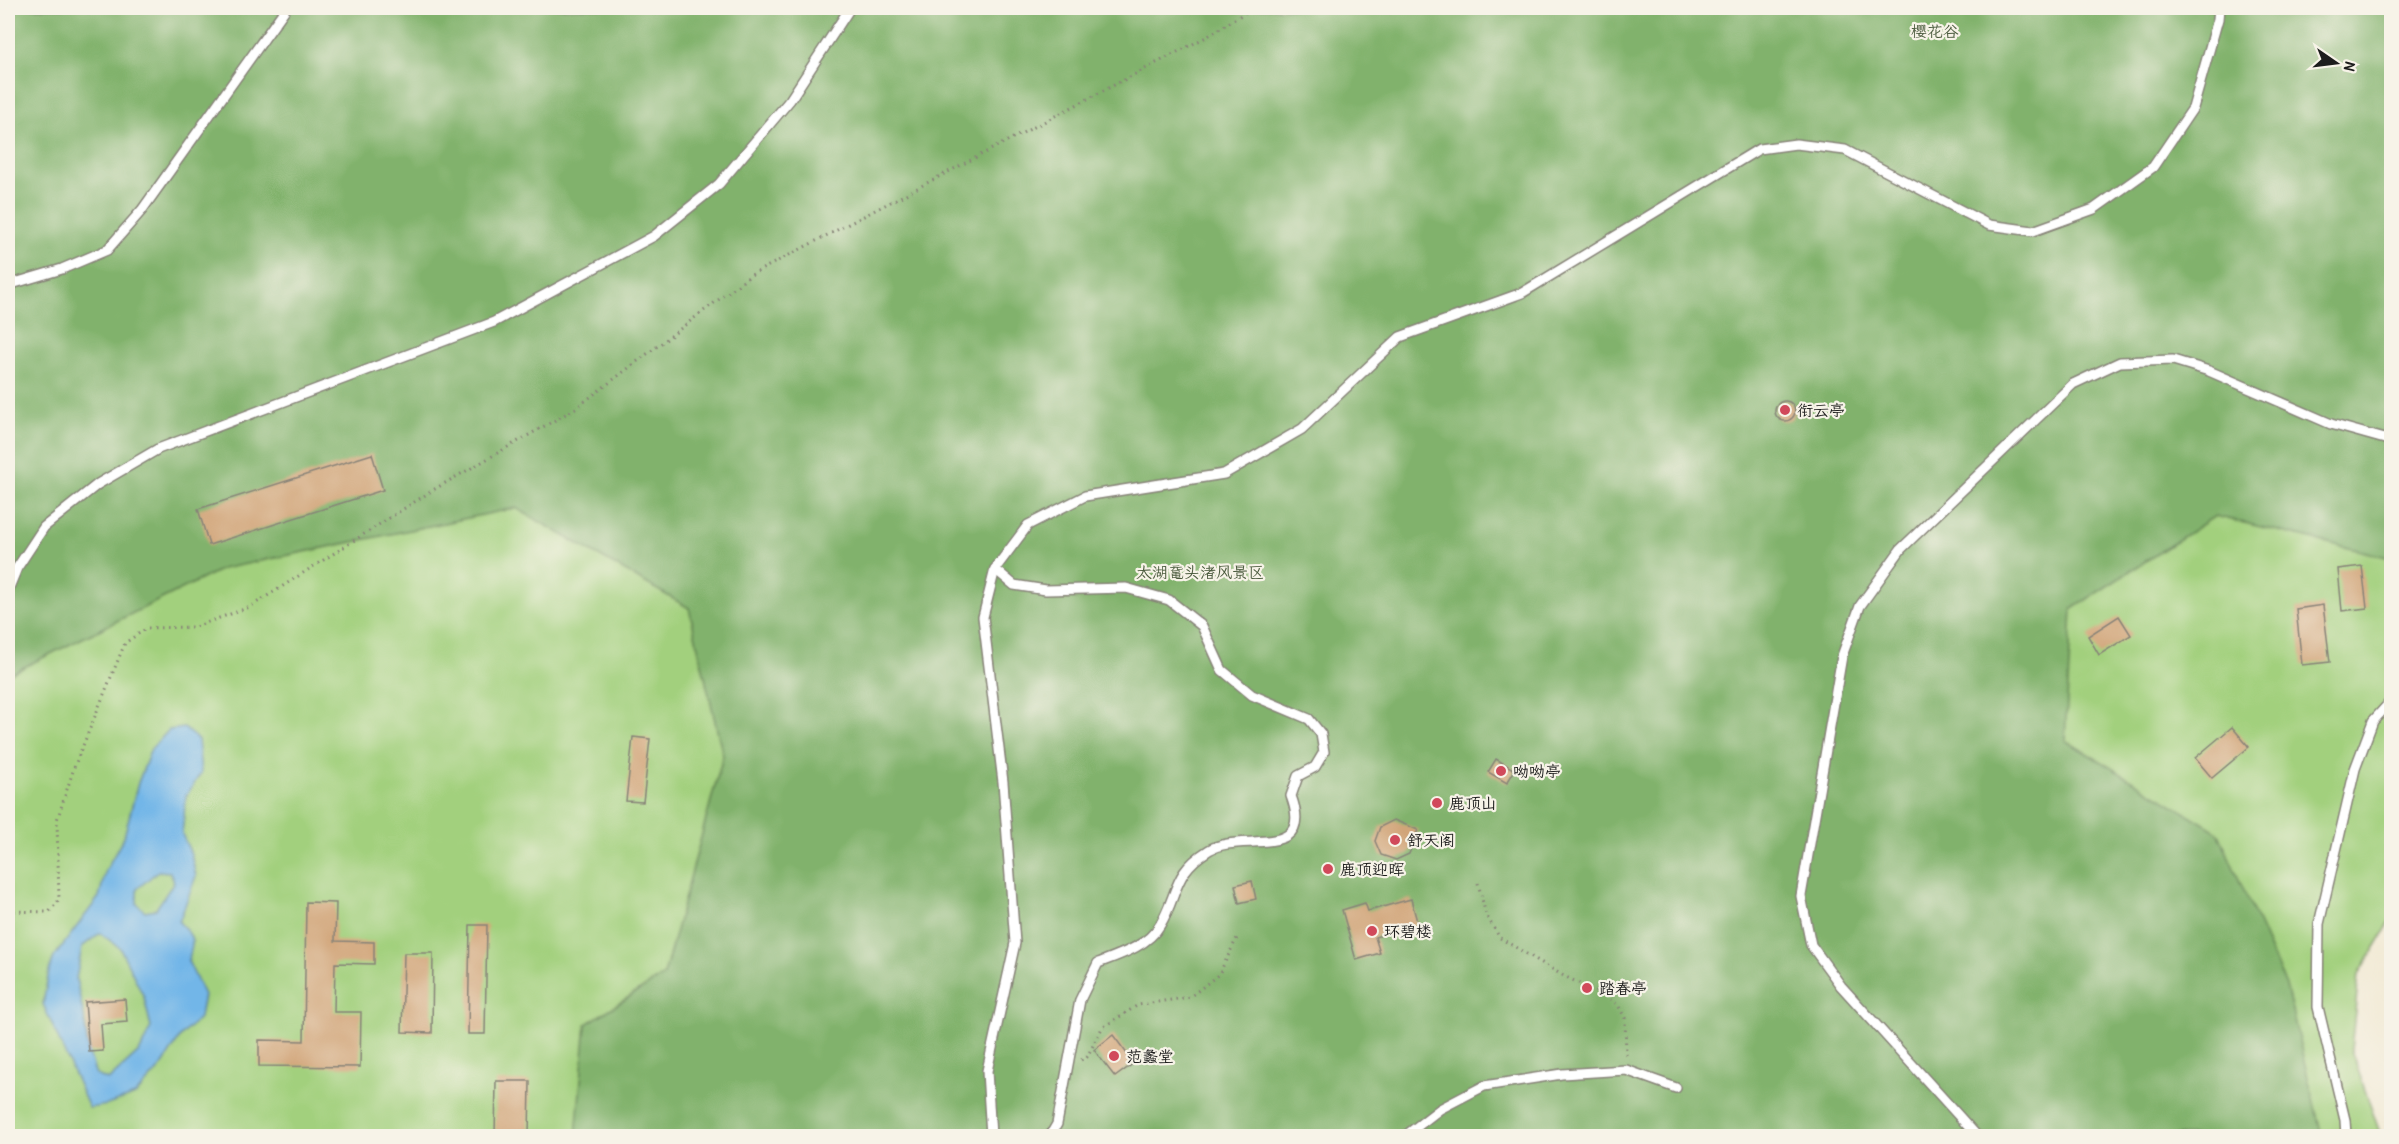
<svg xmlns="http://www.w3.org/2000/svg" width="2399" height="1144" font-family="'Patrick Hand','LXGW WenKai TC',sans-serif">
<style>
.green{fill:#a2d07d;stroke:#5f764c;stroke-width:1.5}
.forest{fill:#81b26c;stroke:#4e6744;stroke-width:1.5}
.water{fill:#72b6e8;stroke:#476982;stroke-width:1.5;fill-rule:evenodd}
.building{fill:#d1a579}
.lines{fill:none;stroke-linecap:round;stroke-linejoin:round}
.service-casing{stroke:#878378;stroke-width:12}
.path{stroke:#878378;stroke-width:3;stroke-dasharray:1.5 4.5;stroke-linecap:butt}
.service{stroke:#fff;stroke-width:9}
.poi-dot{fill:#d1495b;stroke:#f7f3e8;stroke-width:2}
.labels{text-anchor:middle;stroke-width:4.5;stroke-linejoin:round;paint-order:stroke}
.park-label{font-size:16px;fill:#4b5b3e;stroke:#f7f3e8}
.poi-label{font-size:16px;fill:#1c1c1c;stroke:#f7f3e8;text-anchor:start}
</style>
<rect width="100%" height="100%" fill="#f7f3e8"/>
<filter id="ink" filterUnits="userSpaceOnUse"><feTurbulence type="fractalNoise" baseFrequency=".0167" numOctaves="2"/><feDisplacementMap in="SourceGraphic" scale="12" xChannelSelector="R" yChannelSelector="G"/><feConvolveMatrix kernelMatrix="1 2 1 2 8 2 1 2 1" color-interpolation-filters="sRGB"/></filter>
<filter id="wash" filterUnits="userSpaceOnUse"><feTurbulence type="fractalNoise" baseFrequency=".008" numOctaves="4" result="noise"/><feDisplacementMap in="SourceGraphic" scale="24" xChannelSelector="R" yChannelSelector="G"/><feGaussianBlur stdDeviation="1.35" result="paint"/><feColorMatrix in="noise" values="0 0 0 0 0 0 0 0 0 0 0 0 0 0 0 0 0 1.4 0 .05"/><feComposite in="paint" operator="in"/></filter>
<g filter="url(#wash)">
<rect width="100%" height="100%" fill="#f2ead5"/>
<polygon class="green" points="8,8 2391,8 2392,919 2359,974 2351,1050 2381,1136 8,1136"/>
<polygon class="forest" points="8,8 2391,8 2391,558 2215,516 2072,609 2065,740 2218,832 2286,986 2322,1136 576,1136 586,1024 664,975 723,756 689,608 516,508 222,569 8,675"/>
<path class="water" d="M184,728L198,740L201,773L186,796L182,834L191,854L196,876L179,922C194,937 195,940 188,961L204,995L200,1017L180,1037L162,1066L135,1095L107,1105L89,1108L43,1004L49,971L54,957L99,897L106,870L124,837L138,783L151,749L169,730ZM158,871L170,872L174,882L156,909L145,911L137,904V889ZM100,933L120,948L144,997L151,1027L140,1051L108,1080L96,1075L88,1050L84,1017L76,979L82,947Z"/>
<g id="blocks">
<g class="building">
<circle cx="1785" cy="411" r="10"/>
<polygon points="372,454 383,490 209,545 198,509"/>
<polygon points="2362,566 2367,608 2342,611 2338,569"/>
<polygon points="2323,605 2330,662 2302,665 2296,609"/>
<polygon points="2119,616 2131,635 2099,655 2088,636"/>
<polygon points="2232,727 2249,747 2212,778 2195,758"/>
<polygon points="633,737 650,739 643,802 626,801"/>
<polygon points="1496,759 1515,770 1507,783 1488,772"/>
<polygon points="1394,820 1418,830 1409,854 1396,860 1381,855 1375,841 1380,827"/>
<polygon points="1252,881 1256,899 1239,903 1235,885"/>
<polygon points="1411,899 1418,925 1375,937 1380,953 1356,960 1342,910 1365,903 1368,911"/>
<polygon points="306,902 336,903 335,941 374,942 374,964 335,963 334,1012 361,1012 360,1067 259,1066 259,1040 304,1041"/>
<polygon points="470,925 487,925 485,1034 468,1034"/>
<polygon points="404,953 433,953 432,1033 402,1032"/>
<polygon points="125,999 127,1022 101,1024 103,1051 89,1052 85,1002"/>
<polygon points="1113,1035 1134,1063 1115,1077 1094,1050"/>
<polygon points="496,1081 530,1081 529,1137 495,1137"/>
</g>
</g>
</g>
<g filter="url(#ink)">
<use href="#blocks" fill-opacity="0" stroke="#878378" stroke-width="1.5"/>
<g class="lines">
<defs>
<g id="service">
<polyline points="8,285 62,269 107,250 142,210 286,8"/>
<path d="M995,569L1014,585L1046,590L1126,588L1169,600L1202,626L1222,670L1252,695L1309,719L1321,734L1324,752L1315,767L1298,776L1291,796C1316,862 1239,831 1209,850C1172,873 1179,893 1160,925C1148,946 1119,955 1098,963L1080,1000L1057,1124L1050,1136"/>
<polyline points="8,590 17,568 44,527 98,484 158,449 494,322 654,236 719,184 790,100 850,8"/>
<polyline points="991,1136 987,1071 1015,943 1003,782 983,617 995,569 1028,525 1085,496 1224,474 1302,429 1400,337 1522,293 1759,149 1796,144 1845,150 1989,225 2033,231 2094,209 2153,167 2193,108 2218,19 2219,8"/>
<polyline points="1405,1136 1440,1109 1484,1086 1562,1074 1626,1070 1676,1088"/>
<polyline points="1977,1136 1841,986 1811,945 1801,896 1842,656 1860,606 1901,549 2073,384 2120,362 2173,360 2209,371 2331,424 2392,441"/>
<polyline points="2346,1136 2345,1120 2318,1007 2319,924 2355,769 2373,721 2392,700"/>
</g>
</defs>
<use href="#service" class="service-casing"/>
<g class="path">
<polyline points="1478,883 1486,915 1500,938 1562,975 1607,997 1618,1005 1625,1018 1626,1056"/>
<polyline points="8,911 49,912 59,900 57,820 75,765 125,643 147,628 194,627 250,607 433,490 576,408 751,275 1208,36 1252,8"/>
<polyline points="1081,1060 1087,1057 1102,1028 1138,1005 1190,997 1219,974 1238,936"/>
</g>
<use href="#service" class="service"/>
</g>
</g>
<g class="poi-dot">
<circle cx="1785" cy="410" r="6"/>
<circle cx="1501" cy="771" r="6"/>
<circle cx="1437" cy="803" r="6"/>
<circle cx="1395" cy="840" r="6"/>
<circle cx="1328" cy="869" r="6"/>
<circle cx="1372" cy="931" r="6"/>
<circle cx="1587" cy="988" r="6"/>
<circle cx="1114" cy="1056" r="6"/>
</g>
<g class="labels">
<g class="park-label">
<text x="1935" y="37">樱花谷</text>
<text x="1200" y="578">太湖鼋头渚风景区</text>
</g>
<g class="poi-label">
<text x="1797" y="416">衔云亭</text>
<text x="1513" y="777">呦呦亭</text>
<text x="1449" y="809">鹿顶山</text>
<text x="1407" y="846">舒天阁</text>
<text x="1340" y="875">鹿顶迎晖</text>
<text x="1384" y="937">环碧楼</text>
<text x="1599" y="994">踏春亭</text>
<text x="1126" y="1062">范蠡堂</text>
</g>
</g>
<rect width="2399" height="1144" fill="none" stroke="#f7f3e8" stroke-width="30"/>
<g transform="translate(2336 63) rotate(104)" stroke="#f7f3e8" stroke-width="4.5" paint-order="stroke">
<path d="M0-4.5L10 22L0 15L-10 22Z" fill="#1c1c1c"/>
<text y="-9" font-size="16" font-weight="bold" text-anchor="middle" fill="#1c1c1c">N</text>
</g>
</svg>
